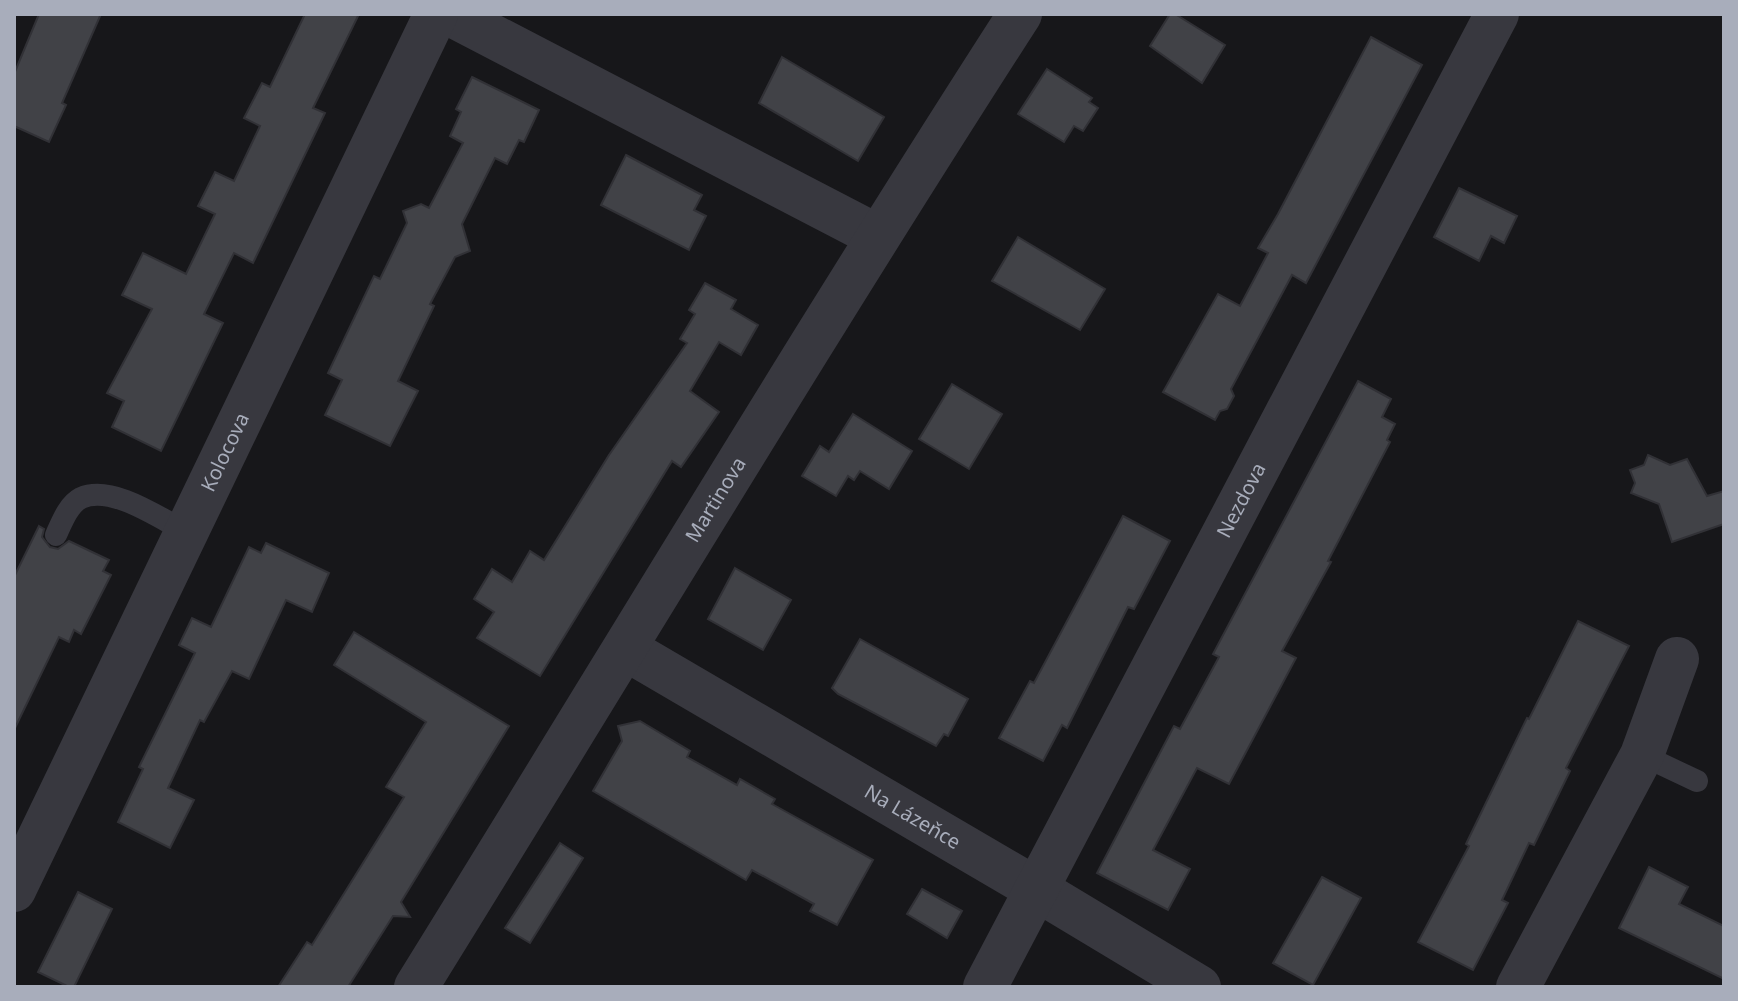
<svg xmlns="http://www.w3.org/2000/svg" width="1738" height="1001" font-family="'Noto Sans',sans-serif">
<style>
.building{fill:#414247;stroke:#313136;stroke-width:2}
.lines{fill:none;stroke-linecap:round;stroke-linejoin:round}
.lane{stroke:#38383f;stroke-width:22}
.street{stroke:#38383f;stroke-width:44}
.labels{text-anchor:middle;stroke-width:8;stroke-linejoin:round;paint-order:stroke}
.street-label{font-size:20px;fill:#a8adbb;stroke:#121215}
</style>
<rect width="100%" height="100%" fill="#17171a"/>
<g class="building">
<polygon points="39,14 101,14 62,103 66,105 49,142 14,126 14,74"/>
<polygon points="305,14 359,14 313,108 325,113 253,263 234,253 204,314 223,323 161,451 112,427 124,401 107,393 152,309 122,295 143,253 186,274 215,214 198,206 215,172 234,181 260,126 244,118 262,83 270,87"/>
<polygon points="1170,14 1175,14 1225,45 1202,83 1150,46"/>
<polygon points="1371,37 1422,65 1306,283 1292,275 1231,389 1234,396 1227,409 1220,411 1215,420 1163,392 1218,294 1240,306 1268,253 1258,248 1278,214"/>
<polygon points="782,57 884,117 858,161 759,103"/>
<polygon points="1047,69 1092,98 1089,102 1098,108 1083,131 1074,126 1064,142 1018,114"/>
<polygon points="472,77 539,110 524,142 519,140 507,164 495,158 462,224 470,251 455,257 430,304 434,306 398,381 418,391 390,446 325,415 342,380 328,373 374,276 380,279 407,223 403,211 421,204 429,208 463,143 450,136 461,112 456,109"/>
<polygon points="626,155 702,195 694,210 706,216 689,250 601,205"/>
<polygon points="1459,188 1517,216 1504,243 1491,236 1479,261 1434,237"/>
<polygon points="1018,237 1105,289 1080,330 992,281"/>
<polygon points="705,283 736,300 731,309 758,325 741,355 719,342 690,391 719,412 681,467 672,461 540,676 477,638 494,612 474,599 492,569 512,582 530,551 544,560 609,455 687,343 680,339 695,314 689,310"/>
<polygon points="1358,381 1391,399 1382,417 1395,424 1387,440 1390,442 1328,561 1331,562 1282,651 1296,658 1229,784 1197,768 1153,850 1190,869 1168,910 1097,873 1174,726 1180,729 1219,657 1213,654"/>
<polygon points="952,384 1002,414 969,469 919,439"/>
<polygon points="853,414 912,451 889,489 860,471 854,480 848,476 836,496 802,476 820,446 829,452"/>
<polygon points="1648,455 1670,465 1687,459 1707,496 1724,491 1724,524 1672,542 1659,504 1631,493 1635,483 1630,470 1644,465"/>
<polygon points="1123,516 1170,541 1134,609 1128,607 1067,728 1062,725 1043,761 999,738 1030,681 1034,683"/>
<polygon points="39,526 44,529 42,537 50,547 58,549 69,541 109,560 103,571 111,575 81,634 74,630 69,642 59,637 14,730 14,577"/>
<polygon points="266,543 329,573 312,612 286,600 249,679 232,671 204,722 200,720 168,788 194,800 170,848 118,822 143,769 139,767 195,653 179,645 192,618 211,627 249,547 261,553"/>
<polygon points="735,568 791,600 763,650 708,619"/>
<polygon points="1578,621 1629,646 1566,768 1570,771 1534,845 1529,843 1502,900 1508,903 1473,970 1418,942 1469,846 1466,844 1527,718 1529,719"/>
<polygon points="354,632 509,726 401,902 410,917 393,916 348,987 278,987 307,942 312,945 404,797 386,787 426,722 334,665"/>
<polygon points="860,639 968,699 948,736 944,734 936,746 838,694 832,688"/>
<polygon points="640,721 690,751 687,757 737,785 740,779 775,799 772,804 873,860 837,925 810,911 814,904 752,870 746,880 593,791 622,741 618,726"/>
<polygon points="560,843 583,858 530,943 505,928"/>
<polygon points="1649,867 1688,887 1679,904 1724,926 1724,979 1619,928"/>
<polygon points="1322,877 1361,898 1313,985 1273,963"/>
<polygon points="922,889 962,911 947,938 907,914"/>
<polygon points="78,892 112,909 74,987 69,987 38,972"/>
</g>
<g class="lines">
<g class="lane">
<path d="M56,535C62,522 68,505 81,498C112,484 161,519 188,533"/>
<polyline points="1642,755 1697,781"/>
</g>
<g class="street">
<polyline points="450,14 877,236"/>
<path id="s1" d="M626,649L1036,889L1199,987"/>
<path id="s2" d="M14,890L436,14"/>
<path id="s3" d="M416,987C617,663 813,335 1020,14"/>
<path id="s4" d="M985,987L1497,14"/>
<polyline points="1518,987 1642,755 1677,659"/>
</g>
</g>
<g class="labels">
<g class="street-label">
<text dy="7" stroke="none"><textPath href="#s2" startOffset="486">Kolocova</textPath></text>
<text dy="7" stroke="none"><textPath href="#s3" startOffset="572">Martinova</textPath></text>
<text dy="7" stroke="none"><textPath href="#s4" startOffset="550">Nezdova</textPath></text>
<text dy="7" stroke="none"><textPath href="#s1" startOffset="332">Na Lázeňce</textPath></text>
</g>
</g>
<rect width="1738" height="1001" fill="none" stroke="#a8adbb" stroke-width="32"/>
</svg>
